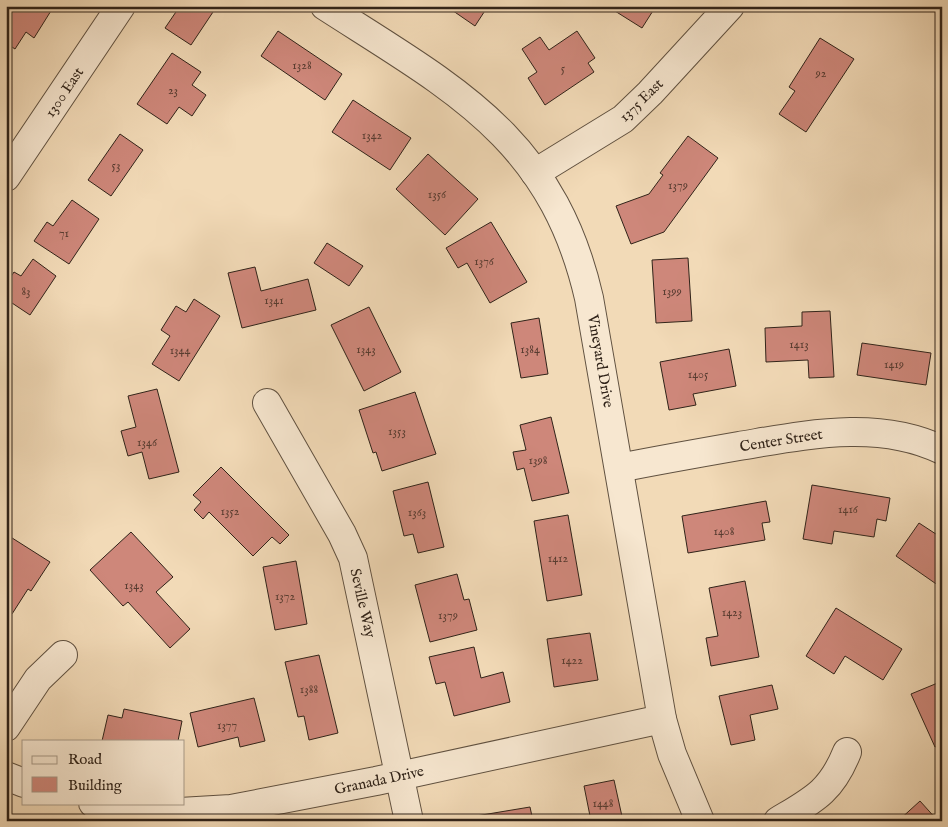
<svg xmlns="http://www.w3.org/2000/svg" width="948" height="827" font-family="'IM FELL English',serif">
<style>
.building{fill:#ce877a;stroke:#302319}
.lines{fill:none;stroke-linecap:round;stroke-linejoin:round}
.minor-casing{stroke:#605140;stroke-width:30}
.minor{stroke:#f7e7d0;stroke-width:28}
.labels{text-anchor:middle;stroke-width:5;stroke-linejoin:round;paint-order:stroke}
.number-label{font-size:12px;fill:#583c31}
.street-label{font-size:15px;fill:#302319;stroke:#f7e7d0}
</style>
<rect width="100%" height="100%" fill="#f2dab7"/>
<filter id="stains"><feTurbulence type="fractalNoise" baseFrequency=".004" numOctaves="4"/><feColorMatrix values="0 0 0 0 .2 0 0 0 0 .09 0 0 0 0 .02 0 0 0 .5 -.17"/></filter>
<radialGradient id="worn" r=".72"><stop offset=".6" stop-color="#630" stop-opacity="0"/><stop offset="1" stop-color="#630" stop-opacity=".3"/></radialGradient>
<g class="building">
<polygon points="14,6 54,6 34,38 26,32 15,49 6,43 6,18"/>
<polygon points="180,6 217,6 191,45 165,28"/>
<polygon points="446,6 488,6 475,26"/>
<polygon points="607,6 656,6 642,28"/>
<polygon points="278,31 342,74 325,100 261,56"/>
<polygon points="577,31 595,58 588,63 594,72 545,105 528,78 537,72 522,49 540,37 549,50"/>
<polygon points="820,38 854,59 806,132 779,114 795,91 789,87"/>
<polygon points="172,53 201,72 192,85 206,95 192,116 179,107 167,124 137,104"/>
<polygon points="353,100 411,138 390,170 332,132"/>
<polygon points="120,134 143,150 111,196 88,180"/>
<polygon points="688,136 718,158 664,232 631,244 616,206 649,194 663,175 660,173"/>
<polygon points="428,154 478,199 445,235 396,189"/>
<polygon points="72,200 99,219 69,264 34,241 47,222 53,226"/>
<polygon points="491,222 527,282 490,303 467,263 458,268 446,248"/>
<polygon points="327,243 363,266 349,286 314,263"/>
<polygon points="688,258 692,321 656,323 652,260"/>
<polygon points="33,259 56,276 30,315 6,299 6,284 14,272 21,276"/>
<polygon points="255,267 261,291 308,279 316,310 242,328 228,273"/>
<polygon points="194,299 220,316 179,381 152,364 170,336 161,330 176,306 186,312"/>
<polygon points="369,307 401,372 364,391 331,325"/>
<polygon points="830,311 834,377 809,378 808,360 766,362 765,328 802,326 802,312"/>
<polygon points="539,318 548,374 521,378 511,323"/>
<polygon points="862,343 931,353 926,385 857,375"/>
<polygon points="729,349 736,386 693,394 696,405 669,410 660,362"/>
<polygon points="157,389 179,472 149,479 142,452 128,456 121,431 136,427 128,396"/>
<polygon points="415,392 436,454 382,471 376,452 373,453 359,410"/>
<polygon points="551,417 569,493 532,501 524,468 517,470 513,452 526,450 520,425"/>
<polygon points="221,467 289,535 280,544 272,537 253,556 209,512 203,519 194,510 201,502 193,495"/>
<polygon points="428,482 444,547 418,553 413,534 404,536 393,491"/>
<polygon points="812,485 890,498 886,521 877,519 874,537 834,531 832,544 803,539"/>
<polygon points="766,501 770,522 762,523 765,540 688,553 682,516"/>
<polygon points="568,515 582,595 547,601 534,521"/>
<polygon points="919,523 942,538 942,588 896,556"/>
<polygon points="131,532 173,577 156,592 190,629 170,648 128,602 123,606 90,570"/>
<polygon points="9,536 50,562 31,591 28,589 12,614 6,610 6,541"/>
<polygon points="296,561 307,624 275,630 263,567"/>
<polygon points="457,574 464,600 469,599 477,630 430,642 415,585"/>
<polygon points="745,581 759,657 711,666 706,638 718,636 709,588"/>
<polygon points="836,608 902,649 883,680 845,656 834,674 806,656"/>
<polygon points="590,633 598,680 554,687 547,639"/>
<polygon points="474,647 481,678 503,672 510,702 454,716 445,682 436,684 429,657"/>
<polygon points="319,655 338,733 309,740 304,716 298,717 285,662"/>
<polygon points="940,682 942,744 935,747 911,694"/>
<polygon points="772,685 778,709 750,715 755,740 731,745 719,696"/>
<polygon points="254,698 265,741 240,747 238,737 198,747 190,713"/>
<polygon points="124,709 182,721 178,741 102,741 108,715 122,718"/>
<polygon points="614,780 623,821 591,821 584,786"/>
<polygon points="920,801 938,821 898,821"/>
<polygon points="530,807 533,821 471,821 470,817"/>
</g>
<g class="lines">
<defs>
<g id="minor">
<path d="M325,6C452,88 552,137 589,298L662,719L672,754L700,821"/>
<polyline points="535,173 623,119 650,93 730,6"/>
<polyline points="6,177 121,6"/>
<polyline points="267,403 342,534 353,558 409,821"/>
<path d="M619,468C659,460 699,453 739,446C806,435 878,419 942,450"/>
<polyline points="6,727 38,679 63,655"/>
<polyline points="6,776 24,783"/>
<polyline points="93,803 148,811 180,812 231,809 376,781 662,719"/>
<path d="M778,821C813,800 831,792 847,752"/>
</g>
</defs>
<use href="#minor" class="minor-casing"/>
<use href="#minor" class="minor"/>
</g>
<g class="labels">
<g class="number-label">
<text x="302" y="69">1328</text>
<text x="563" y="72">5</text>
<text x="821" y="77">92</text>
<text x="173" y="94">23</text>
<text x="372" y="139">1342</text>
<text x="116" y="169">53</text>
<text x="678" y="189">1379</text>
<text x="437" y="198">1356</text>
<text x="64" y="237">71</text>
<text x="484" y="265">1376</text>
<text x="26" y="295">83</text>
<text x="672" y="295">1399</text>
<text x="274" y="304">1341</text>
<text x="799" y="348">1413</text>
<text x="366" y="353">1343</text>
<text x="530" y="353">1384</text>
<text x="180" y="354">1344</text>
<text x="894" y="368">1419</text>
<text x="698" y="378">1405</text>
<text x="397" y="435">1353</text>
<text x="147" y="446">1346</text>
<text x="538" y="464">1398</text>
<text x="848" y="513">1416</text>
<text x="230" y="515">1352</text>
<text x="417" y="516">1363</text>
<text x="724" y="535">1408</text>
<text x="558" y="562">1412</text>
<text x="134" y="589">1343</text>
<text x="285" y="600">1372</text>
<text x="732" y="616">1423</text>
<text x="448" y="619">1379</text>
<text x="572" y="664">1422</text>
<text x="309" y="693">1388</text>
<text x="227" y="729">1377</text>
<text x="603" y="807">1448</text>
</g>
<g class="street-label">
<text transform="translate(64 92) rotate(-56)" y="5">1300 East</text>
<text transform="translate(641 100) rotate(-44)" y="5">1375 East</text>
<text transform="translate(601 361) rotate(80)" y="5">Vineyard Drive</text>
<text transform="translate(781 440) rotate(-9)" y="5">Center Street</text>
<text transform="translate(363 603) rotate(77)" y="5">Seville Way</text>
<text transform="translate(379 780) rotate(-12)" y="5">Granada Drive</text>
</g>
</g>
<rect width="948" height="827" fill="none" stroke="#f2dab7" stroke-width="25"/>
<rect x="8" y="8" width="933" height="812" fill="none" stroke="#302319" stroke-width="2.5"/>
<rect x="12" y="12" width="923" height="802" fill="none" stroke="#302319"/>
<rect x="22" y="740" width="162" height="65" fill="#f7e7d0" stroke="#a79987"/>
<rect x="32" y="756" width="25" height="8" fill="#f7e7d0" stroke="#a79987"/>
<text x="68" y="764" font-size="15" fill="#302319">Road</text>
<rect x="32" y="777" width="25" height="15" fill="#ce877a" stroke="#a79987"/>
<text x="68" y="790" font-size="15" fill="#302319">Building</text>
<rect width="100%" height="100%" filter="url(#stains)"/>
<rect width="100%" height="100%" fill="url(#worn)"/>
</svg>
